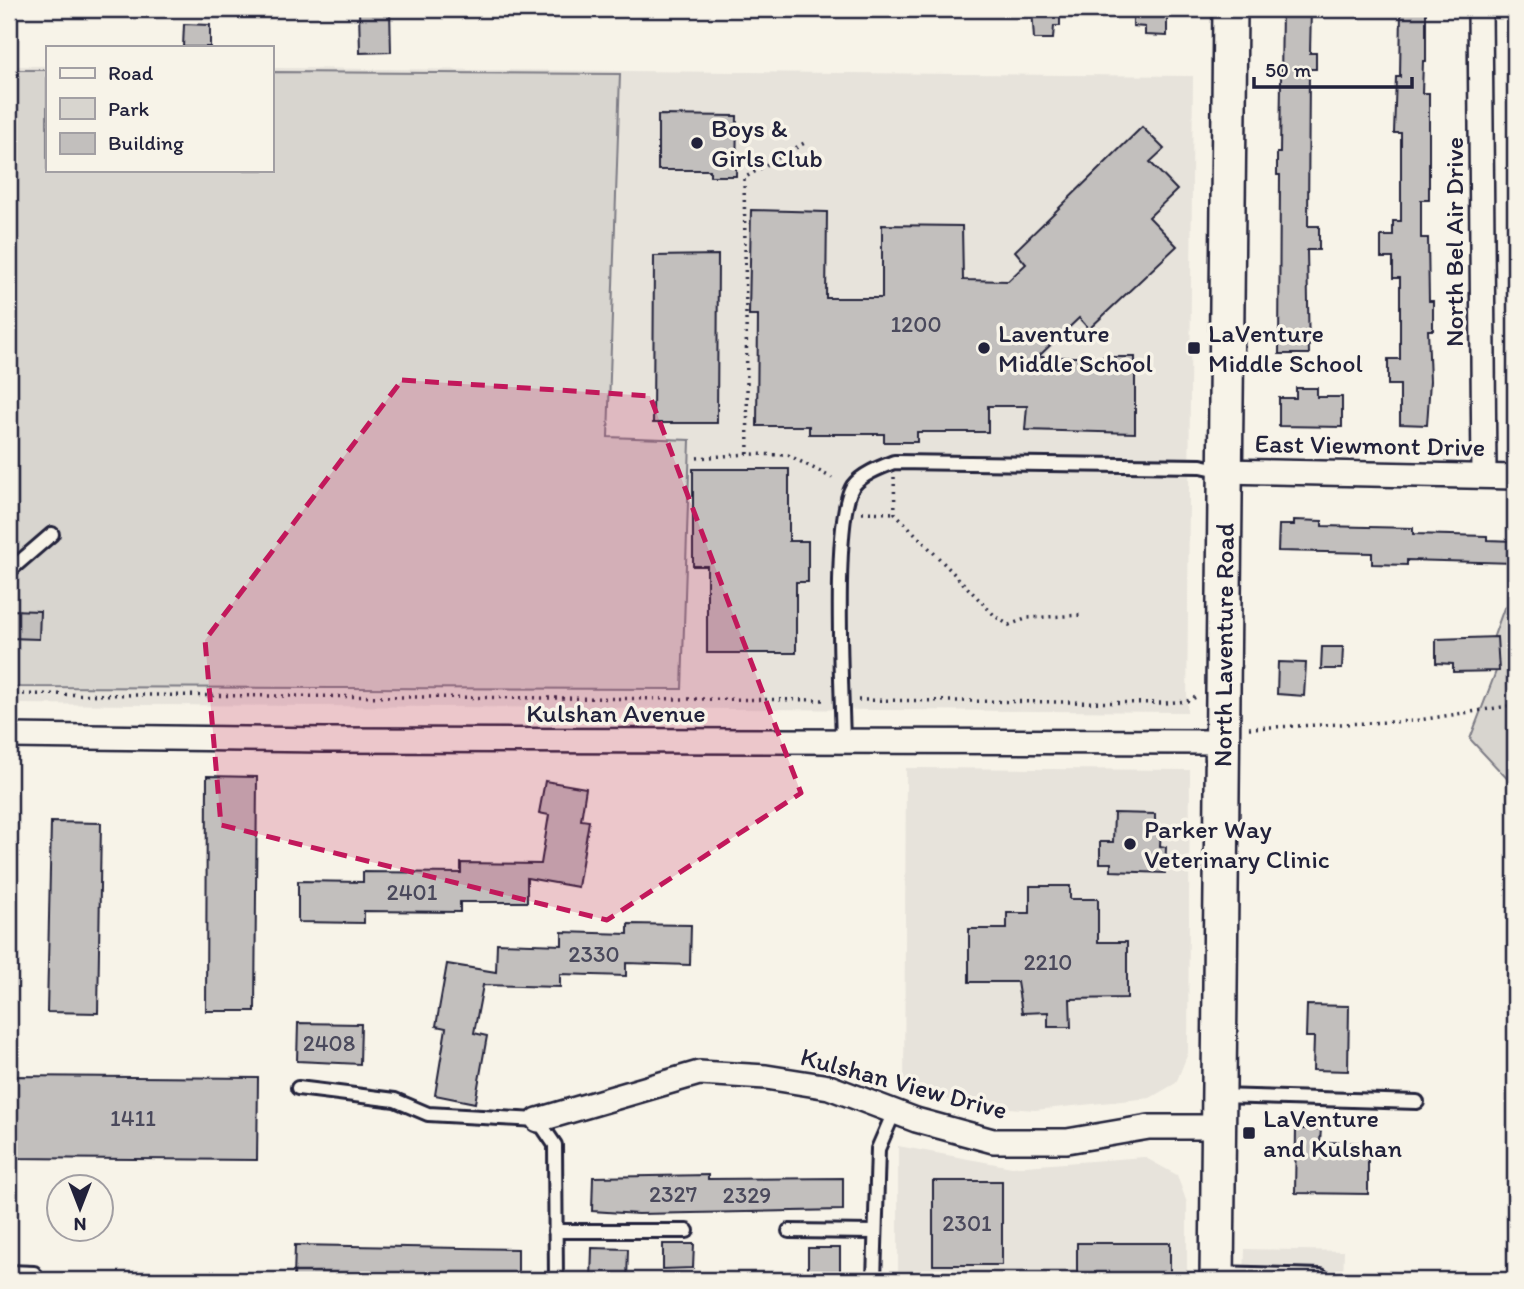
<svg xmlns="http://www.w3.org/2000/svg" width="1524" height="1289" font-family="Itim,sans-serif">
<style>
.built{fill:#e7e3db}
.green{fill:#d8d5cf;stroke:#7d7c85;stroke-width:2}
.building{fill:#c2bfbd;stroke:#22223b;stroke-width:2}
.lines{fill:none;stroke-linecap:round;stroke-linejoin:round}
.lane-casing{stroke:#22223b;stroke-width:18}
.street-casing{stroke:#22223b;stroke-width:28}
.secondary-casing{stroke:#22223b;stroke-width:38}
.path{stroke:#22223b;stroke-width:3.5;stroke-dasharray:2 5;stroke-linecap:butt}
.lane{stroke:#f7f3e8;stroke-width:12}
.street{stroke:#f7f3e8;stroke-width:23}
.secondary{stroke:#f7f3e8;stroke-width:33}
.marked{fill:#c2185b;fill-opacity:0.2;stroke:#c2185b;stroke-width:5;stroke-dasharray:14 9;stroke-linejoin:round}
.poi-dot{fill:#22223b;stroke:#f7f3e8;stroke-width:2.5}
.labels{text-anchor:middle;stroke-width:7;stroke-linejoin:round;paint-order:stroke}
.number-label{font-size:23px;fill:#4a495c}
.poi-label{font-size:26px;fill:#22223b;stroke:#f7f3e8;text-anchor:start}
.street-label{font-size:26px;fill:#22223b;stroke:#f7f3e8}
</style>
<rect width="100%" height="100%" fill="#f7f3e8"/>
<filter id="ink" filterUnits="userSpaceOnUse"><feTurbulence type="fractalNoise" baseFrequency=".0143" numOctaves="2"/><feDisplacementMap in="SourceGraphic" scale="14" xChannelSelector="R" yChannelSelector="G"/><feConvolveMatrix kernelMatrix="1 2 1 2 8 2 1 2 1" color-interpolation-filters="sRGB"/></filter>
<g filter="url(#ink)">
<g class="built">
<polygon points="9,66 47,66 47,170 271,170 271,68 1193,76 1187,712 9,704"/>
<polygon points="906,768 1190,770 1188,1053 1176,1083 1150,1098 1035,1110 968,1105 904,1088"/>
<polygon points="898,1146 1012,1167 1144,1157 1177,1175 1187,1203 1187,1280 898,1280"/>
<polygon points="1245,1249 1344,1251 1343,1280 1244,1280"/>
</g>
<g class="green">
<polygon points="9,70 47,70 47,170 271,170 271,72 620,74 608,437 690,440 682,689 9,687"/>
<polygon points="1515,603 1515,787 1470,739 1498,666 1491,644 1504,608"/>
</g>
<g class="building">
<polygon points="359,9 390,9 391,52 360,53"/>
<polygon points="1032,9 1060,9 1060,26 1054,26 1053,39 1034,39"/>
<polygon points="1133,9 1160,9 1160,13 1167,13 1167,36 1145,35 1145,27 1133,26"/>
<polygon points="1282,9 1311,9 1310,53 1316,53 1316,69 1309,69 1308,226 1319,226 1319,250 1307,250 1309,354 1279,354 1280,175 1277,175 1277,153 1280,153"/>
<polygon points="1401,9 1426,9 1426,61 1423,61 1422,93 1429,93 1429,200 1421,200 1421,238 1428,238 1429,301 1433,301 1433,330 1428,330 1430,381 1427,425 1400,424 1400,385 1388,385 1388,359 1400,359 1400,278 1393,278 1393,258 1381,258 1381,236 1393,236 1393,221 1401,221 1401,133 1394,133 1396,77 1400,77"/>
<polygon points="184,24 210,25 210,47 183,47"/>
<polygon points="658,115 737,116 736,176 710,176 710,170 658,170"/>
<polygon points="1142,127 1164,149 1150,162 1177,190 1149,217 1177,246 1089,329 1079,318 1038,357 1135,357 1135,433 1025,430 1027,406 988,406 988,432 917,432 917,442 884,442 884,434 809,434 809,426 757,426 758,315 749,315 751,210 827,212 826,298 882,298 882,225 962,226 963,280 1008,281 1026,264 1015,251"/>
<polygon points="718,255 717,423 653,423 654,256"/>
<polygon points="1296,388 1317,388 1317,397 1342,397 1342,427 1279,426 1279,398 1296,398"/>
<polygon points="693,469 789,469 789,541 808,541 808,582 796,582 796,653 707,653 707,566 693,566"/>
<polygon points="1294,520 1322,521 1322,526 1413,528 1413,534 1487,536 1487,540 1515,541 1515,563 1407,560 1407,565 1372,564 1372,553 1278,551 1279,525 1294,525"/>
<polygon points="9,610 40,611 39,639 9,638"/>
<polygon points="1497,637 1499,671 1453,672 1453,664 1436,663 1436,639"/>
<polygon points="1322,647 1343,647 1342,669 1321,669"/>
<polygon points="1278,662 1306,663 1304,696 1277,694"/>
<polygon points="207,776 257,777 255,1011 206,1011"/>
<polygon points="545,781 586,788 581,820 589,821 578,887 527,878 527,902 460,902 460,912 364,911 364,923 298,922 298,881 363,882 363,872 461,873 461,863 541,864 549,815 539,813"/>
<polygon points="1114,813 1155,814 1155,828 1161,828 1160,846 1166,847 1165,873 1111,871 1111,863 1100,863 1100,842 1113,842"/>
<polygon points="51,822 101,823 98,1013 47,1012"/>
<polygon points="1030,886 1070,886 1070,899 1098,899 1098,942 1127,942 1127,998 1070,999 1071,1027 1048,1027 1048,1012 1022,1013 1017,982 969,982 969,929 1007,929 1007,913 1030,913"/>
<polygon points="628,924 691,925 690,965 626,963 626,976 560,974 560,987 483,985 474,1033 487,1036 475,1103 435,1095 446,1028 436,1026 447,964 496,972 497,943 562,945 562,932 628,934"/>
<polygon points="1307,1005 1349,1006 1348,1071 1313,1070 1314,1037 1306,1037"/>
<polygon points="298,1023 361,1024 360,1064 297,1061"/>
<polygon points="9,1076 258,1078 257,1160 9,1158"/>
<polygon points="1296,1129 1321,1129 1320,1142 1368,1143 1368,1194 1295,1193"/>
<polygon points="708,1175 708,1179 843,1178 843,1210 638,1214 592,1211 593,1177"/>
<rect x="933" y="1181" width="69" height="84"/>
<polygon points="1077,1243 1170,1243 1170,1279 1077,1280"/>
<polygon points="663,1244 694,1244 693,1268 663,1269"/>
<polygon points="295,1245 518,1249 518,1280 294,1278"/>
<polygon points="592,1248 628,1249 627,1280 591,1280"/>
<rect x="808" y="1248" width="32" height="32"/>
</g>
<g class="lines">
<defs>
<g id="lane">
<polyline points="9,571 52,534"/>
<path d="M843,741C842,694 832,518 853,486C862,474 881,467 894,462L1201,466L1224,471"/>
<polyline points="298,1088 395,1100 428,1114 538,1120 555,1145 556,1280"/>
<polyline points="1219,1096 1417,1102"/>
<polyline points="555,1231 687,1231"/>
<polyline points="789,1231 875,1232"/>
<polyline points="9,1272 34,1273"/>
<polyline points="1217,1273 1321,1276 1321,1280"/>
<polyline points="874,1280 878,1149 894,1112"/>
</g>
<g id="street">
<polyline points="1480,9 1484,474"/>
<polyline points="1224,471 1515,477"/>
<polyline points="9,736 324,740 1223,742"/>
<polyline points="538,1120 699,1073 766,1077 829,1087 916,1120 993,1141 1067,1141 1149,1127 1218,1127"/>
</g>
<g id="secondary">
<path id="s1" d="M1217,1280L1230,9"/>
</g>
</defs>
<use href="#lane" class="lane-casing"/>
<use href="#street" class="street-casing"/>
<use href="#secondary" class="secondary-casing"/>
<g class="path">
<polyline points="748,454 744,178 806,142"/>
<polyline points="697,458 748,454 788,455 832,478"/>
<polyline points="894,477 895,513 996,617 1009,625 1028,618 1084,615"/>
<polyline points="862,512 895,513"/>
<polyline points="9,694 826,700"/>
<polyline points="858,700 1165,703 1187,701 1196,697"/>
<polyline points="1249,728 1413,721 1515,705"/>
</g>
<use href="#lane" class="lane"/>
<use href="#street" class="street"/>
<use href="#secondary" class="secondary"/>
</g>
</g>
<path class="marked" d="M402,380L650,396L801,793L607,920L221,825L205,640Z"/>
<g class="poi-dot">
<circle cx="697" cy="143" r="7"/>
<circle cx="984" cy="348" r="7"/>
<rect x="1187" y="341" width="14" height="14" rx="3.5"/>
<circle cx="1130" cy="844" r="7"/>
<rect x="1242" y="1126" width="14" height="14" rx="3.5"/>
</g>
<g class="labels">
<g class="number-label">
<text x="916" y="332">1200</text>
<text x="412" y="900">2401</text>
<text x="594" y="962">2330</text>
<text x="1048" y="970">2210</text>
<text x="329" y="1051">2408</text>
<text x="133" y="1126">1411</text>
<text x="673" y="1202">2327</text>
<text x="747" y="1203">2329</text>
<text x="967" y="1231">2301</text>
</g>
<g class="poi-label">
<text x="711" y="137">Boys &amp;<tspan x="711" dy="30">Girls Club</tspan></text>
<text x="998" y="342">Laventure<tspan x="998" dy="30">Middle School</tspan></text>
<text x="1208" y="342">LaVenture<tspan x="1208" dy="30">Middle School</tspan></text>
<text x="1144" y="838">Parker Way<tspan x="1144" dy="30">Veterinary Clinic</tspan></text>
<text x="1263" y="1127">LaVenture<tspan x="1263" dy="30">and Kulshan</tspan></text>
</g>
<g class="street-label">
<text transform="translate(1454 242) rotate(-90)" y="9">North Bel Air Drive</text>
<text transform="translate(1370 445) rotate(1)" y="9">East Viewmont Drive</text>
<text dy="9" stroke="none"><textPath href="#s1" startOffset="635">North Laventure Road</textPath></text>
<text x="616" y="722">Kulshan Avenue</text>
<text transform="translate(904 1083) rotate(15)" y="9">Kulshan View Drive</text>
</g>
</g>
<rect width="1524" height="1289" fill="none" stroke="#f7f3e8" stroke-width="35"/>
<rect x="18" y="18" width="1489" height="1254" fill="none" stroke="#22223b" stroke-width="2.5" filter="url(#ink)"/>
<rect x="46" y="46" width="228" height="126" fill="#f7f3e8" stroke="#a29fa3" stroke-width="2"/>
<rect x="60" y="68" width="35" height="10" fill="#f7f3e8" stroke="#a29fa3" stroke-width="2"/>
<text x="108" y="80" font-size="21" fill="#22223b">Road</text>
<rect x="60" y="98" width="35" height="21" fill="#d8d5cf" stroke="#a29fa3" stroke-width="2"/>
<text x="108" y="116" font-size="21" fill="#22223b">Park</text>
<rect x="60" y="133" width="35" height="21" fill="#c2bfbd" stroke="#a29fa3" stroke-width="2"/>
<text x="108" y="150" font-size="21" fill="#22223b">Building</text>
<g transform="translate(80 1208) rotate(180)"><circle r="33" fill="#f7f3e8" stroke="#a29fa3" stroke-width="2"/>
<path d="M0-5L12 26L0 18L-12 26Z" fill="#22223b"/>
<text y="-10" font-size="19" font-weight="bold" text-anchor="middle" fill="#22223b">N</text>
</g>
<path d="M1254 77v10h158v-10" fill="none" stroke="#22223b" stroke-width="3.5"/>
<text x="1265" y="77" font-size="21" fill="#22223b" stroke="#f7f3e8" stroke-width="5" paint-order="stroke">50 m</text>
</svg>
